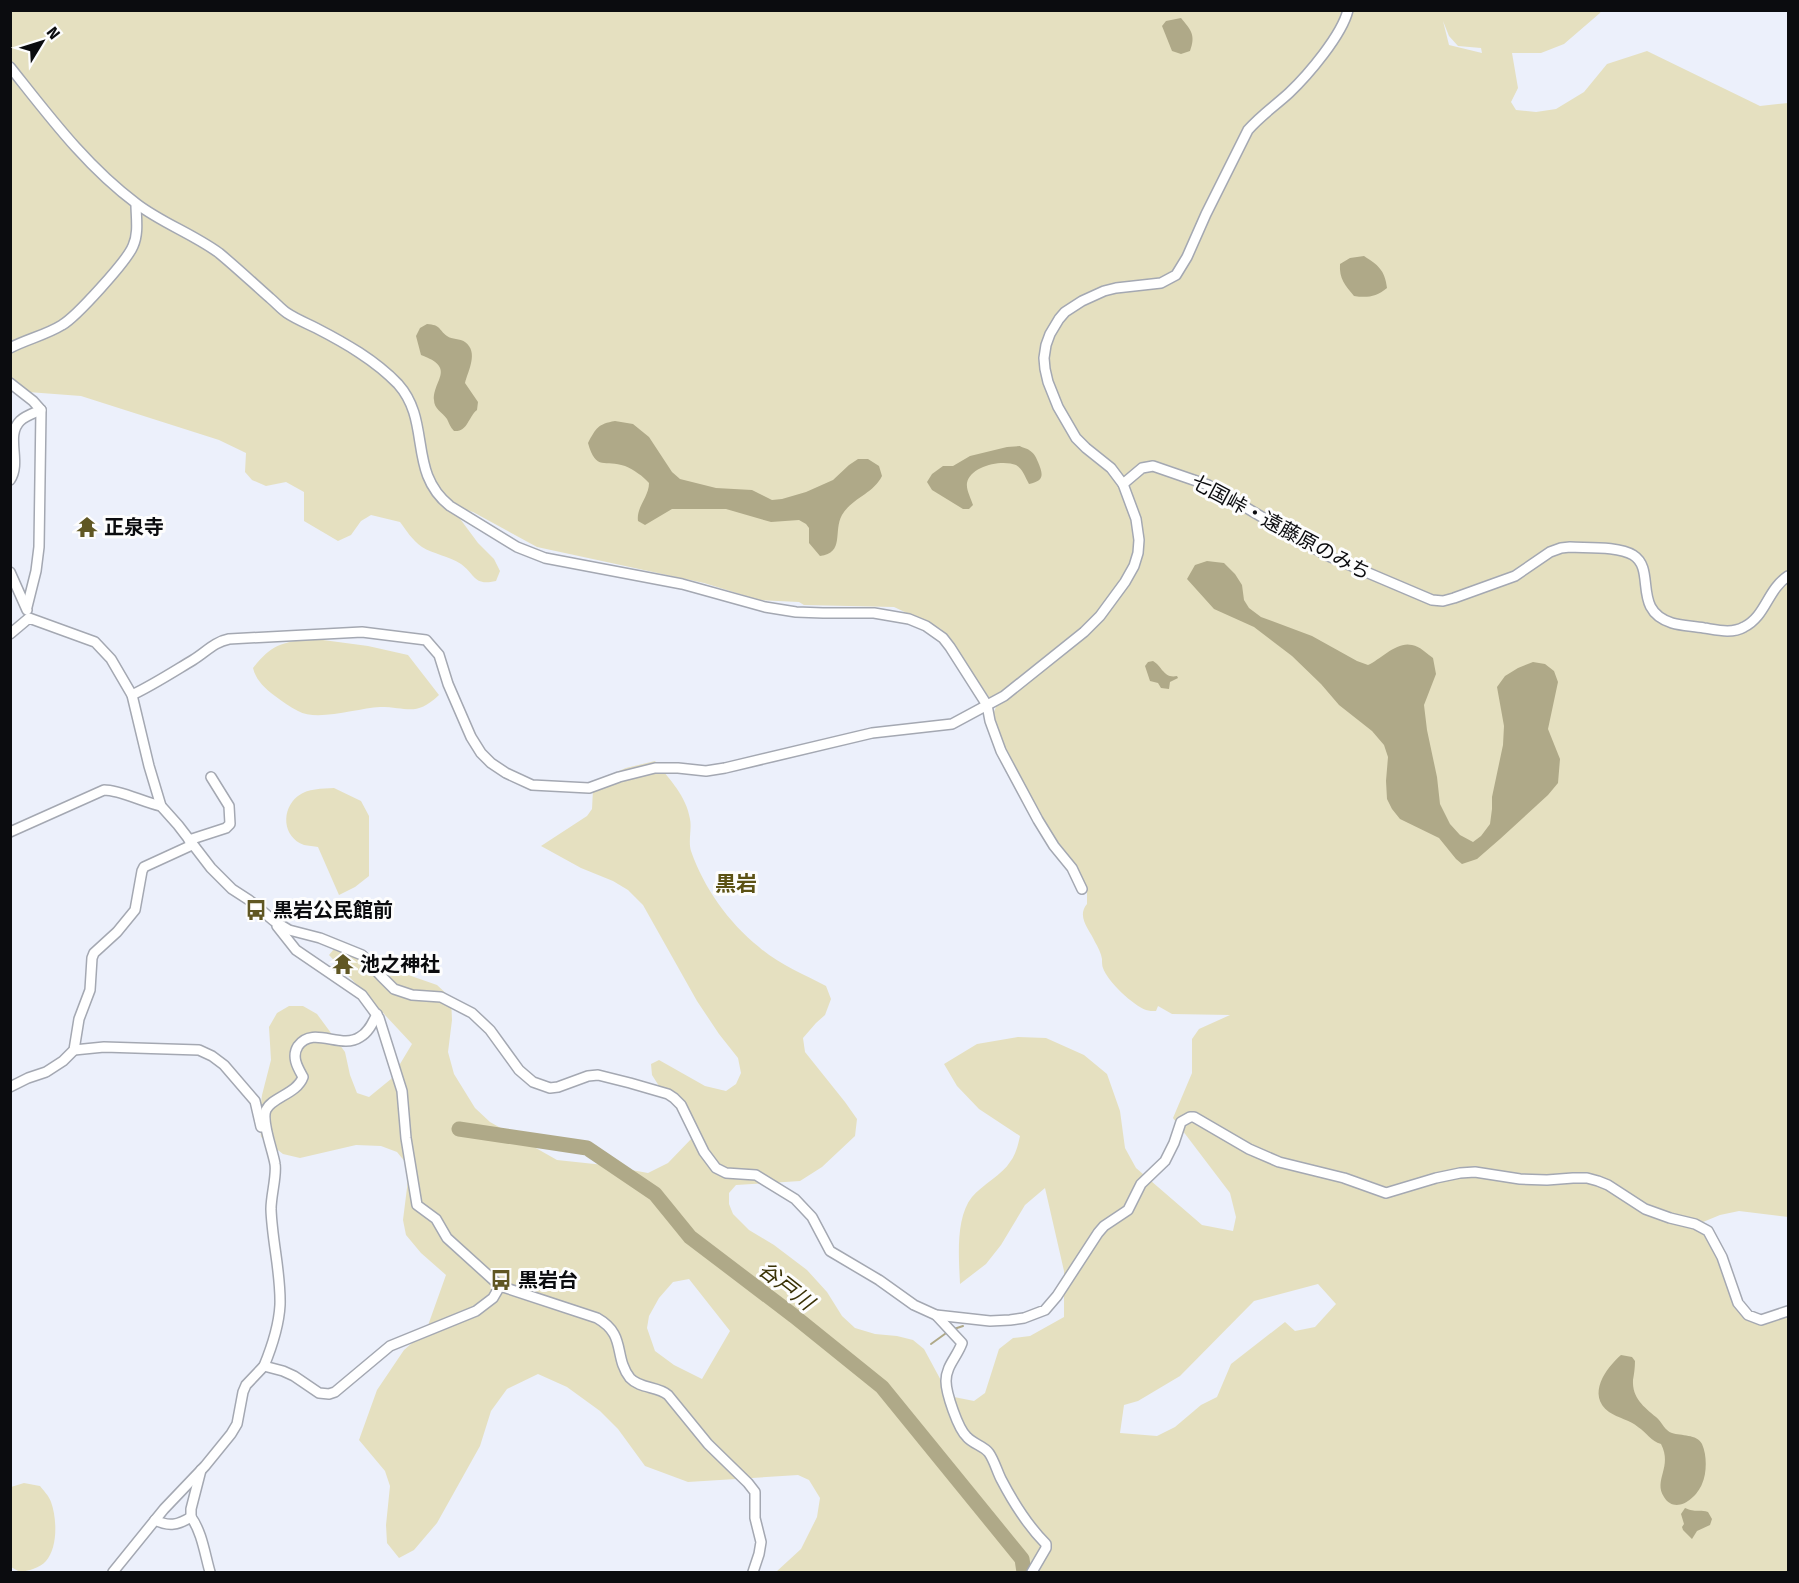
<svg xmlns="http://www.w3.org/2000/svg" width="1799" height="1583" font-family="'Fira Sans','Noto Sans JP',sans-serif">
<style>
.green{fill:#e5e0c0;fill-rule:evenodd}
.water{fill:#afa988}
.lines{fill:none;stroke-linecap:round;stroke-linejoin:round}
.stream{stroke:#afa988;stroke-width:2}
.river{stroke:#afa988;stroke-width:15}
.street-casing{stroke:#a4a8b2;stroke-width:12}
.street{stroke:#fff;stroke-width:9}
.labels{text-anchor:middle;stroke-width:6;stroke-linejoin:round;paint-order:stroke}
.poi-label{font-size:20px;font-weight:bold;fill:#0b0c0f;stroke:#fdfdfd;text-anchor:start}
.street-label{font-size:20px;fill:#0b0c0f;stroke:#fdfdfd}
.neighbourhood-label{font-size:21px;font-weight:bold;fill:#5c5214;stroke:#fdfdfd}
.water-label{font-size:21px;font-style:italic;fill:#393105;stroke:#fdfdfd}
</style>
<rect width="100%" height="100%" fill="#ecf0fb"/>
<g class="green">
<path d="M11,11H1601L1600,13L1564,44L1541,53H1512L1518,88L1511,102L1516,110L1536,112L1556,109L1584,92L1607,64L1647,51L1760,106L1788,103V1217L1739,1211L1720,1215L1703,1222L1729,1292L1744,1319L1764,1324L1788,1315V1572H776L801,1549L817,1517L820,1498L809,1480L798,1475L688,1482L645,1466L618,1429L600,1411L567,1387L538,1374L507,1389L491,1411L480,1446L437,1523L414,1550L399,1558L387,1543L386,1525L390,1486L385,1471L359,1440L377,1390L404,1350L426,1331L446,1275L421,1253L406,1235L403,1220L408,1180L406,1163L397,1152L381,1146L356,1145L300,1158L283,1154L261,1137L259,1120L262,1095L271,1060L269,1027L277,1013L289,1006H303L317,1014L345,1052L350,1075L357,1093L369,1097L391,1079L412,1044L329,955L334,949L437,985L451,998L452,1020L448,1052L454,1074L475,1108L490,1122L557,1160L604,1165L648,1173L668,1163L693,1137V1130L659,1086L652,1075L651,1064L659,1060L705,1086L726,1091L736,1084L741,1073L738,1058L719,1034L697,1001L643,905L628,890L613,881L581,868L541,846L587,816L592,809L593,789L607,776L626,768L655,761C669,779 686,795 690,819C692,829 688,841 691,851C704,888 728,922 759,947C778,964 803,974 826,986L831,999L825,1015L816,1023L803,1038L805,1052L845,1102L857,1119L855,1136L822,1167L800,1181L736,1185L729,1193V1204L733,1214L749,1230L774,1245L807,1270L827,1292L842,1316L855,1328L875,1334L897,1336L913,1340L924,1349L944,1386L954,1397L974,1401L985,1393L999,1349L1013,1338L1030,1336L1064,1317V1271L1045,1188L1025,1205L1001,1245L986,1264L960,1284C959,1259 955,1218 972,1197C982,1185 1003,1174 1010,1162C1016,1154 1018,1145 1020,1136L979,1109L957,1086L944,1064L977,1044L1018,1037L1046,1038L1084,1055L1107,1074L1120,1111L1125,1148L1136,1168L1202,1225L1233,1231L1236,1217L1230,1193L1173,1118L1192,1073V1039L1199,1029L1230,1015L1172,1014L1158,1006L1156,1011C1152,1011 1149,1011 1146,1010C1134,1006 1107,981 1103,968C1102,966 1102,962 1102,959C1101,953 1098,947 1095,942C1090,930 1076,917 1087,904V890L1081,875L1073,861L1056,841L1046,824L1002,744L993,714L996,707L941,629L894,607L804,605L799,602L759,600L704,583L537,547L473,512L457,507L455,512L478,543L494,559L500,571L496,581C473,586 476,575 461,564C449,556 433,554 422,547C412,540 406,530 400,522L371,515L361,521L351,535L338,541L304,521V492L286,482L266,486L252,480L245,472L246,453L219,440L81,396L28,392L11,379ZM1443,21L1449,36L1458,46L1481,48L1482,53L1449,45ZM689,1279L730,1331L702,1379L674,1365L655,1351L647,1328L649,1316L659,1298L673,1282ZM1318,1284L1336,1304L1315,1327L1295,1331L1285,1322L1231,1364L1217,1397L1201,1405L1175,1427L1157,1436L1120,1433L1124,1405L1138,1401L1180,1376L1254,1301Z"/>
<path d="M308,638L368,646L408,655L439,695C416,717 408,707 380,707C358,708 317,722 298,711C290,707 282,701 275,696C264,688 256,680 253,668C272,644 280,644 308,638Z"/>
<path d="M334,788L361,801L369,816V876L355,887L339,895L318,847C314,846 308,846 304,845C282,837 281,809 298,796C308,788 322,789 334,788Z"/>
<path d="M24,1483L40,1486C44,1491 49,1496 51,1502C57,1518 58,1548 46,1561C40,1568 28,1571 20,1572L11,1567V1487Z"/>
</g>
<g class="water">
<path d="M1181,18C1191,30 1196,35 1190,51L1181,54L1172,51L1162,26L1166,21Z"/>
<path d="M1364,256C1378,265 1385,270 1387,288C1376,297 1367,298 1354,296C1345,285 1339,279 1340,264L1350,258Z"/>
<path d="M427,324C441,325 438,329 447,336C452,340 460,338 465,342C479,352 468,371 465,383L478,402L477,410C468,417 468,432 454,431C450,427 449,423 447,419C442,412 434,409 434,400C433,380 457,368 421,355L416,336L420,328Z"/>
<path d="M615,421L633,424L649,437L672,472L680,479L716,488L752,490L772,500L782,499L806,492L833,480L849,465L858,459H868L879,466L882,476C873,494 852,498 842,515C833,531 845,553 820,556L809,543V528L806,524L799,520L771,522L726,509H672L645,525L638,521C636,507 649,497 649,483C643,476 634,470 625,466C605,459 596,472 588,443C596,428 598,424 615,421Z"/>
<path d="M1020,446C1021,447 1028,449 1029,450C1034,453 1036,457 1038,462C1043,474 1045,481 1029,484C1025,477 1023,469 1016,465C1002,459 970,466 967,483C966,490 971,498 973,505L969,509H963L932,490L927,482L932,474L943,466H953L970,456L1007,447Z"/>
<path d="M1207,561L1224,563L1235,574L1242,585L1244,600L1249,608L1261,617L1312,636L1357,661L1368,665C1381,659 1397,641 1412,645C1420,646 1427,654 1433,658L1436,674L1424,705L1427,730L1437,777L1440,804L1450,824L1460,835L1473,842L1481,836L1490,824L1492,809V797L1503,745L1504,726L1497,687L1505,676L1518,668L1533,662L1545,664L1554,671L1558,682L1548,729L1560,759L1558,783L1548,795L1500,839L1477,859L1462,864L1456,859L1439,838L1400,819L1392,809L1387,799L1386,781L1388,757L1384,745L1372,731L1339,705L1321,684L1292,656L1254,627L1214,609L1187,579L1195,565Z"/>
<path d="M1153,661C1162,666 1164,679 1177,676L1178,678L1170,682L1169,689L1161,688L1158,683L1150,681L1145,666L1148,662Z"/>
<path d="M1621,1355L1632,1357L1635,1361C1635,1368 1634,1374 1633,1380C1632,1398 1644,1407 1656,1417C1662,1422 1665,1431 1672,1433C1681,1436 1697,1434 1702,1444C1707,1455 1707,1473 1702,1484C1696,1499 1675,1515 1664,1497C1653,1480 1673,1467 1661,1444C1651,1441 1647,1433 1638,1427C1630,1420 1618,1418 1609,1412C1586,1395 1606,1368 1621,1355Z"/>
<path d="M1685,1508C1696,1513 1699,1509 1708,1512L1712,1519L1710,1525L1697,1531L1692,1539L1683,1530L1682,1527L1684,1524L1681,1514Z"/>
</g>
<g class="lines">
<g class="stream">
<polyline points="954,1329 963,1326"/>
<polyline points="931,1344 949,1331"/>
</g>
<polyline class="river" points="459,1129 587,1148 655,1194 690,1237 794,1316 882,1387 1022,1559 1024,1572"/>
<defs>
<g id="street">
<path d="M10,67C49,116 86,166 137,204C162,223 193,234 219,253C236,267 253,283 270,298C276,303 281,309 287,313C296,319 306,323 316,328C345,343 375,360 398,384C432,422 407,472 450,506L517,547L545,558L682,584L765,607L796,612L823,613H874L909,619L926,626L943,638L950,647L987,705L990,721L1001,751L1038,820L1054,846L1072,868L1082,889"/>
<path d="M10,348C27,339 46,335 62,325C76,317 127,261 133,246C139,233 136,217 136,204"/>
<path d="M10,383L33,401L41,410C34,413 25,416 20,421C5,436 22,462 10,480"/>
<path d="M1123,484L1142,468L1153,466L1208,485L1326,555L1432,600L1443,601L1454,598L1515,576L1550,552L1561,548L1570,547C1587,548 1619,546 1633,555C1657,570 1631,610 1672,623C1682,626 1693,626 1704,628C1717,630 1732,634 1744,627C1766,616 1767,590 1788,576"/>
<polyline points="10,572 27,610"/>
<polyline points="27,607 36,571 39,547 41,410"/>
<polyline points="10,634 29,618 95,642 111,659 132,695 149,766 161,806 178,825 211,868 232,889 249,900 274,921 289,930 320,938 362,955 381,976 394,989 412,995 441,997 472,1013 490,1030 519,1070 533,1082 550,1088 558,1087 588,1076 598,1075 630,1083 668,1094 674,1098 681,1105 704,1152 716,1168 726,1173 756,1175 795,1199 812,1217 830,1251 879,1280 914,1305 936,1315 990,1321 1010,1320 1024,1318 1045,1310 1057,1296 1098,1233 1104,1226 1128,1210 1141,1184 1165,1161 1174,1143 1181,1122 1190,1117 1194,1117 1249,1149 1279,1162 1344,1178 1386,1193 1436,1178 1460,1173 1475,1172 1520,1179 1547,1180 1573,1178 1587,1178 1598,1181 1608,1185 1645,1209 1670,1218 1695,1224 1708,1231 1722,1257 1738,1303 1748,1315 1761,1320 1788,1311"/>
<path d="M132,695C153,685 173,672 193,660C206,652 214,642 229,639L362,632L426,640L439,655L448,684L471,737L481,753L491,763L506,773L532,785L589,788L619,777L655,768H678L706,771L725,768L872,733L952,724L1004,696L1084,632L1100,616L1125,582L1134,566L1138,553L1139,540L1136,519L1123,484L1111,468L1086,448L1076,438L1058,407L1048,382L1045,369L1044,358L1046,345L1050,334L1059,319L1065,312L1082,301L1104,291L1116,288L1161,283L1176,275L1187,257L1206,214L1248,130C1260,116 1276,105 1289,93C1308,75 1342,35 1348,10"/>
<path d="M10,832L104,790C120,790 143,802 161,806"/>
<polyline points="189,840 226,828 230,824 229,806 211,777"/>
<polyline points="277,926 296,950 362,995 379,1018 402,1091 406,1138 417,1205 436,1219 447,1238 500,1286"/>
<polyline points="74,1050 104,1047 199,1050 212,1056 224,1065 255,1101 261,1127"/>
<polyline points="10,1087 28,1078 46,1072 63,1061 74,1050 79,1019 90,990 92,958 94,953 117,932 135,910 142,871 144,867 192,845"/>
<path d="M936,1315L962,1343C957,1357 946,1366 946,1381C946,1393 958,1429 967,1437C973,1444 984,1446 989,1453C994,1460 997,1471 1001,1479C1013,1502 1027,1525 1046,1544V1548L1032,1572"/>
<path d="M264,1366C271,1349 279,1324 280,1305C281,1273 272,1241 271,1209C271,1195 277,1175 275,1164C273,1151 261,1121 266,1110C272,1097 297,1094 303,1077C298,1068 291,1057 298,1046C313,1025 341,1050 360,1037C369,1032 373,1022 377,1014"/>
<polyline points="191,1517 191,1509 201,1470"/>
<path d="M155,1520C169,1527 178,1525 191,1517C202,1532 205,1555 210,1572"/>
<path d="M113,1572L164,1509L205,1466L231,1434L237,1424L243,1392L246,1385L264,1366L283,1371L294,1376L319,1393L329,1394L335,1392L390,1346L476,1311L493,1298L500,1286L597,1318C627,1335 613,1356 630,1378C640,1389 658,1386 668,1395L708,1444L748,1483L755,1492V1518L761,1542L759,1554L753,1572"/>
</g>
</defs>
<use href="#street" class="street-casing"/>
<use href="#street" class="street"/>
</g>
<defs>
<symbol id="temple-bare" viewBox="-9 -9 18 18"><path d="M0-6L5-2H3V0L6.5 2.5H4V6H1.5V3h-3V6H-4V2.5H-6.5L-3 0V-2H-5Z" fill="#605723" stroke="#fdfdfd" stroke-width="2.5" paint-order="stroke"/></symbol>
<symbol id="bus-bare" viewBox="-9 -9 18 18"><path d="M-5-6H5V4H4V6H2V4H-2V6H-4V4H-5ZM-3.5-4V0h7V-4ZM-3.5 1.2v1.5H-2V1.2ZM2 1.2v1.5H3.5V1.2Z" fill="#605723" stroke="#fdfdfd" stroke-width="2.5" paint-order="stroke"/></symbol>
</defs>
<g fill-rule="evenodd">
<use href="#temple-bare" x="72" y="512" width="30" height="30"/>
<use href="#bus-bare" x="241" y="895" width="30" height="30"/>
<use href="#temple-bare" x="328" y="949" width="30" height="30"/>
<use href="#bus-bare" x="486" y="1265" width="30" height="30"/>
</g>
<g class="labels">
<g class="poi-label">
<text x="104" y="534">正泉寺</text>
<text x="273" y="917">黒岩公民館前</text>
<text x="360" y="971">池之神社</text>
<text x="518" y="1287">黒岩台</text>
</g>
<g class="street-label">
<text transform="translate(1281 527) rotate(28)" y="7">七国峠・遠藤原のみち</text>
</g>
<g class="neighbourhood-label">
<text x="736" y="891">黒岩</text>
</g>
<g class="water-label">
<text transform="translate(786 1286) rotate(38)" y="7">谷戸川</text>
</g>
</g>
<rect width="1799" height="1583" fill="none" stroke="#0b0c0f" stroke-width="24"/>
<g transform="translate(42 42) rotate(52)" stroke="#fdfdfd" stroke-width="4.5" paint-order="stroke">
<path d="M0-4.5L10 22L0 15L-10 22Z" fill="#0b0c0f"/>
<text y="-9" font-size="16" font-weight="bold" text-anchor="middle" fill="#0b0c0f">N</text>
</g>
</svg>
